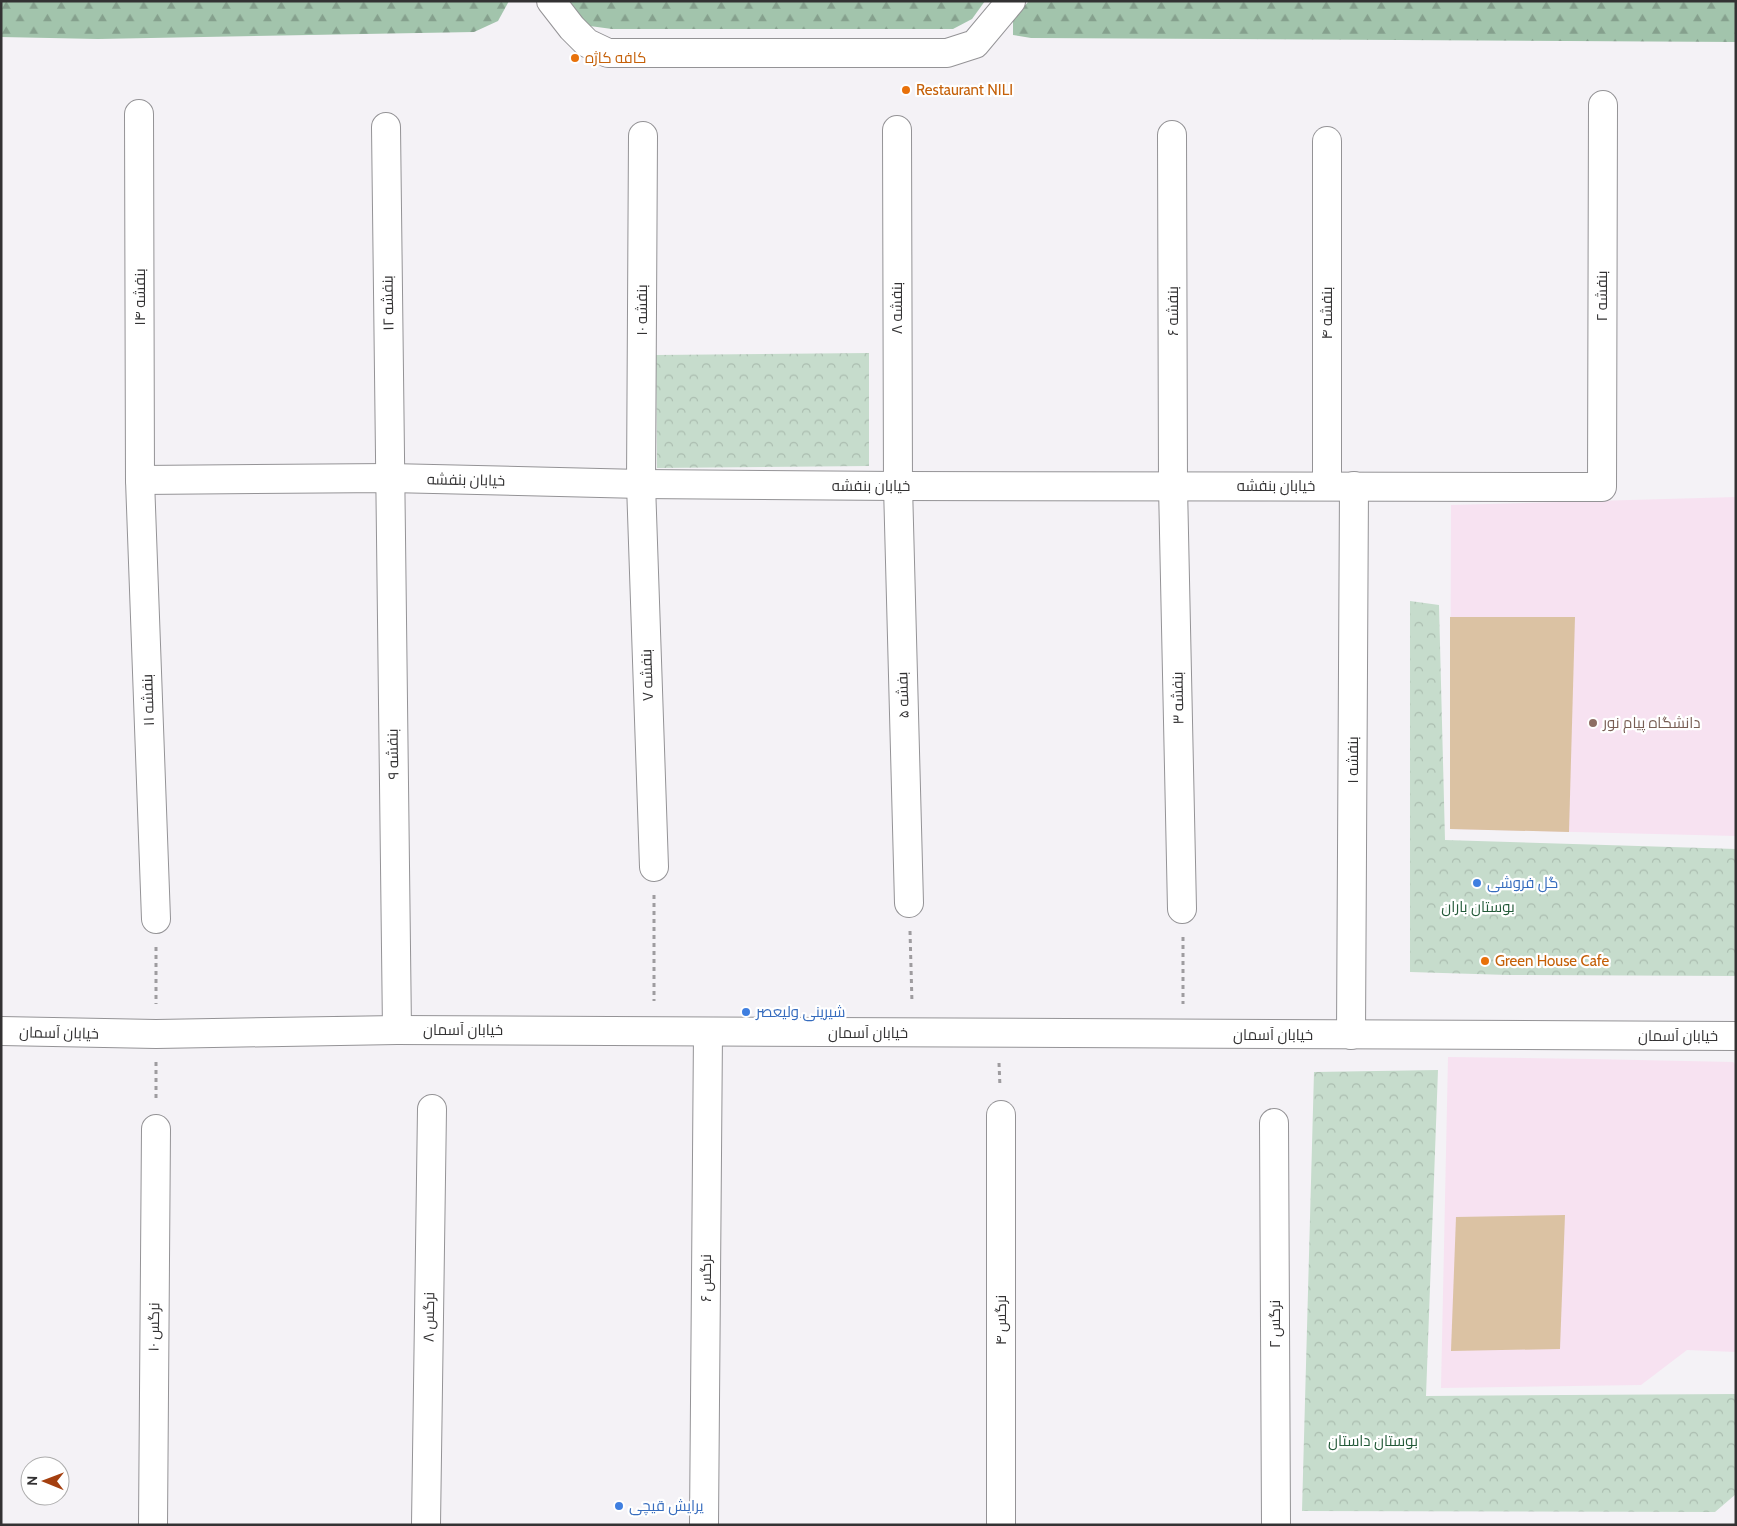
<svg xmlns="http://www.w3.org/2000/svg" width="1737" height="1526" font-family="Cabin,Cairo,sans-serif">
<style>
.education{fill:#f7e2f1}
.forest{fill:url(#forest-firs)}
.park{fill:url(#park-crowns)}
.building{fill:#dbc2a3}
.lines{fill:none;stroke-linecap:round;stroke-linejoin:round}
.minor-casing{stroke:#949396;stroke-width:30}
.path{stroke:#9e9c9f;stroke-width:3;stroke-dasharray:4 4;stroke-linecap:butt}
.minor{stroke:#fff;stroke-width:28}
.food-dot{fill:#e8710a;stroke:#fff;stroke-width:2}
.education-dot{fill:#8d6e63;stroke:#fff;stroke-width:2}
.shop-dot{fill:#3f7fe0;stroke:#fff;stroke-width:2}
.labels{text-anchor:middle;stroke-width:4.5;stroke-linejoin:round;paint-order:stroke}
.food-label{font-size:15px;fill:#c56008;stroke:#fff;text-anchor:start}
.street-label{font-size:15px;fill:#333233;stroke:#fff}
.education-label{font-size:15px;fill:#785e54;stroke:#fff;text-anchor:start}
.shop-label{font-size:15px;fill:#366cbe;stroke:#fff;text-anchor:start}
.park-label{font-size:15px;fill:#245a39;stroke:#fff}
</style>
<defs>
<pattern id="forest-firs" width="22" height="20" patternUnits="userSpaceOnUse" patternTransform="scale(1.25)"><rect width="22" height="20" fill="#a2c4ac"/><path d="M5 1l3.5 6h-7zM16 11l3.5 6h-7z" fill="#85a08d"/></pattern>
<pattern id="park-crowns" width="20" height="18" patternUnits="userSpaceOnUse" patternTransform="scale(1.25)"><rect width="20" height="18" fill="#c6dccc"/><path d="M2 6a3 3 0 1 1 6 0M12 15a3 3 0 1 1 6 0" fill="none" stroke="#abbdb0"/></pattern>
</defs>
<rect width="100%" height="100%" fill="#f4f2f6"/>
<g class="education">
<polygon points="1736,497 1736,836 1450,829 1451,505"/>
<polygon points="1448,1057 1590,1059 1733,1062 1736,1065 1736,1352 1687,1350 1641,1385 1441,1388"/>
</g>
<g class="forest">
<polygon points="1,1 509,1 498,21 474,32 98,39 1,37"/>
<polygon points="556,1 985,1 972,19 953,29 612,29 575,24"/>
<polygon points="1029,1 1736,1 1736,42 1031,38 1013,35 1013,18"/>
</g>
<g class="park">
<polygon points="869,353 869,466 657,468 656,355"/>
<polygon points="1410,601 1439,605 1445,840 1736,849 1736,976 1508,975 1410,972"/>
<polygon points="1438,1070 1426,1396 1736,1394 1736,1494 1715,1512 1302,1511 1314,1072"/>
</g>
<g class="building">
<polygon points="1450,617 1575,617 1569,832 1450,829"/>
<polygon points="1565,1215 1560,1349 1451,1351 1456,1217"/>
</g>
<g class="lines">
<defs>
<g id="minor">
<polyline points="551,1 572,28 587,43 608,53 947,53 975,44 1011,1"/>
<polyline points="139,114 140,480 156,919"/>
<polyline points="386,127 397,1030"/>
<polyline points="897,130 898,486 909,903"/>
<polyline points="1172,135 1173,486 1182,909"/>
<polyline points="643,136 641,484 654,867"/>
<polyline points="140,480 390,478 641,484 898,486 1602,487 1603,105"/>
<polyline points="1327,486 1327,141"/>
<polyline points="1,1031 156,1034 397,1030 1736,1036"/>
<polyline points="1351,1035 1354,486"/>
<polyline points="1274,1123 1276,1525"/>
<polyline points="153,1525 156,1129"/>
<polyline points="426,1525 432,1109"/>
<polyline points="704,1525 708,1032"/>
<polyline points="1001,1525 1001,1115"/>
</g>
</defs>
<use href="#minor" class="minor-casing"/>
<g class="path">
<polyline points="654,895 654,1001"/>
<polyline points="910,931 912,1003"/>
<polyline points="1183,937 1183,1004"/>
<polyline points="156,947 156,1004"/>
<polyline points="156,1062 156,1101"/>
<polyline points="999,1063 1000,1087"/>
</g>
<use href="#minor" class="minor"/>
</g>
<g class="food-dot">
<circle cx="575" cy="58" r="5"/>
<circle cx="906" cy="90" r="5"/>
<circle cx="1485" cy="961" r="5"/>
</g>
<circle class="education-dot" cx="1593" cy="723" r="5"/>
<g class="shop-dot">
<circle cx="1477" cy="883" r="5"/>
<circle cx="746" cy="1012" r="5"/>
<circle cx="619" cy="1506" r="5"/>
</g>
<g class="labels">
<g class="food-label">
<text x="585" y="63">کافه کاژه</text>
<text x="916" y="95">Restaurant NILI</text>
<text x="1495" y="966">Green House Cafe</text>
</g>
<g class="street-label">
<text transform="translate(1602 296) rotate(-90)" y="5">بنفشه ۲</text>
<text transform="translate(140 297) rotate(-90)" y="5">بنفشه ۱۴</text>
<text transform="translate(388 303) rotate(-91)" y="5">بنفشه ۱۲</text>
<text transform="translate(897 308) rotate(-90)" y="5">بنفشه ۸</text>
<text transform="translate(642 310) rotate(-90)" y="5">بنفشه ۱۰</text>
<text transform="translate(1173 311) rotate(-90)" y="5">بنفشه ۶</text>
<text transform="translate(1327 313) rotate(-90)" y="5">بنفشه ۴</text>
<text transform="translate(466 480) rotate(1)" y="5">خیابان بنفشه</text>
<text x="871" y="491">خیابان بنفشه</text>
<text x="1276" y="491">خیابان بنفشه</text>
<text transform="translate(647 675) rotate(-92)" y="5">بنفشه ۷</text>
<text transform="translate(903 695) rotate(-92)" y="5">بفشه ۵</text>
<text transform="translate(1178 698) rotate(-91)" y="5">بنفشه ۳</text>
<text transform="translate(148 700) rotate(-92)" y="5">بنفشه ۱۱</text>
<text transform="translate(393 754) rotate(-91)" y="5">بنفشه ۹</text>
<text transform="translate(1353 760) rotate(-90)" y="5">بنفشه ۱</text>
<text x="463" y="1035">خیابان آسمان</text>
<text transform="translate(59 1033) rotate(1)" y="5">خیابان آسمان</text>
<text x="868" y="1038">خیابان آسمان</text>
<text x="1273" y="1040">خیابان آسمان</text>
<text x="1678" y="1041">خیابان آسمان</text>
<text transform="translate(706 1278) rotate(-90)" y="5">نرگس ۶</text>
<text transform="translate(429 1317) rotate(-89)" y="5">نرگس ۸</text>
<text transform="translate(1001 1320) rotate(-90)" y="5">نرگس ۴</text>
<text transform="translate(1275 1324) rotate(-90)" y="5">نرگس ۲</text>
<text transform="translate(154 1327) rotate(-89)" y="5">نرگس ۱۰</text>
</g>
<g class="education-label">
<text x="1603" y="728">دانشگاه پیام نور</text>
</g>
<g class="shop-label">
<text x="1487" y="888">گل فروشی</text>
<text x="756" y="1017">شیرینی ولیعصر</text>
<text x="629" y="1511">یرایش قیچی</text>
</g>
<g class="park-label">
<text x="1478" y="912">بوستان باران</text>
<text x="1373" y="1446">بوستان داستان</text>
</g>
</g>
<rect width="1737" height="1526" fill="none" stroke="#333233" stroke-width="5"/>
<g transform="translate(45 1481) rotate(271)"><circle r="24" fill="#ffffff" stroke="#adadad"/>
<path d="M0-4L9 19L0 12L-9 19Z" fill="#a43f0f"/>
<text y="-8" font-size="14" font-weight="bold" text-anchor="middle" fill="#333233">N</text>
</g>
</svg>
